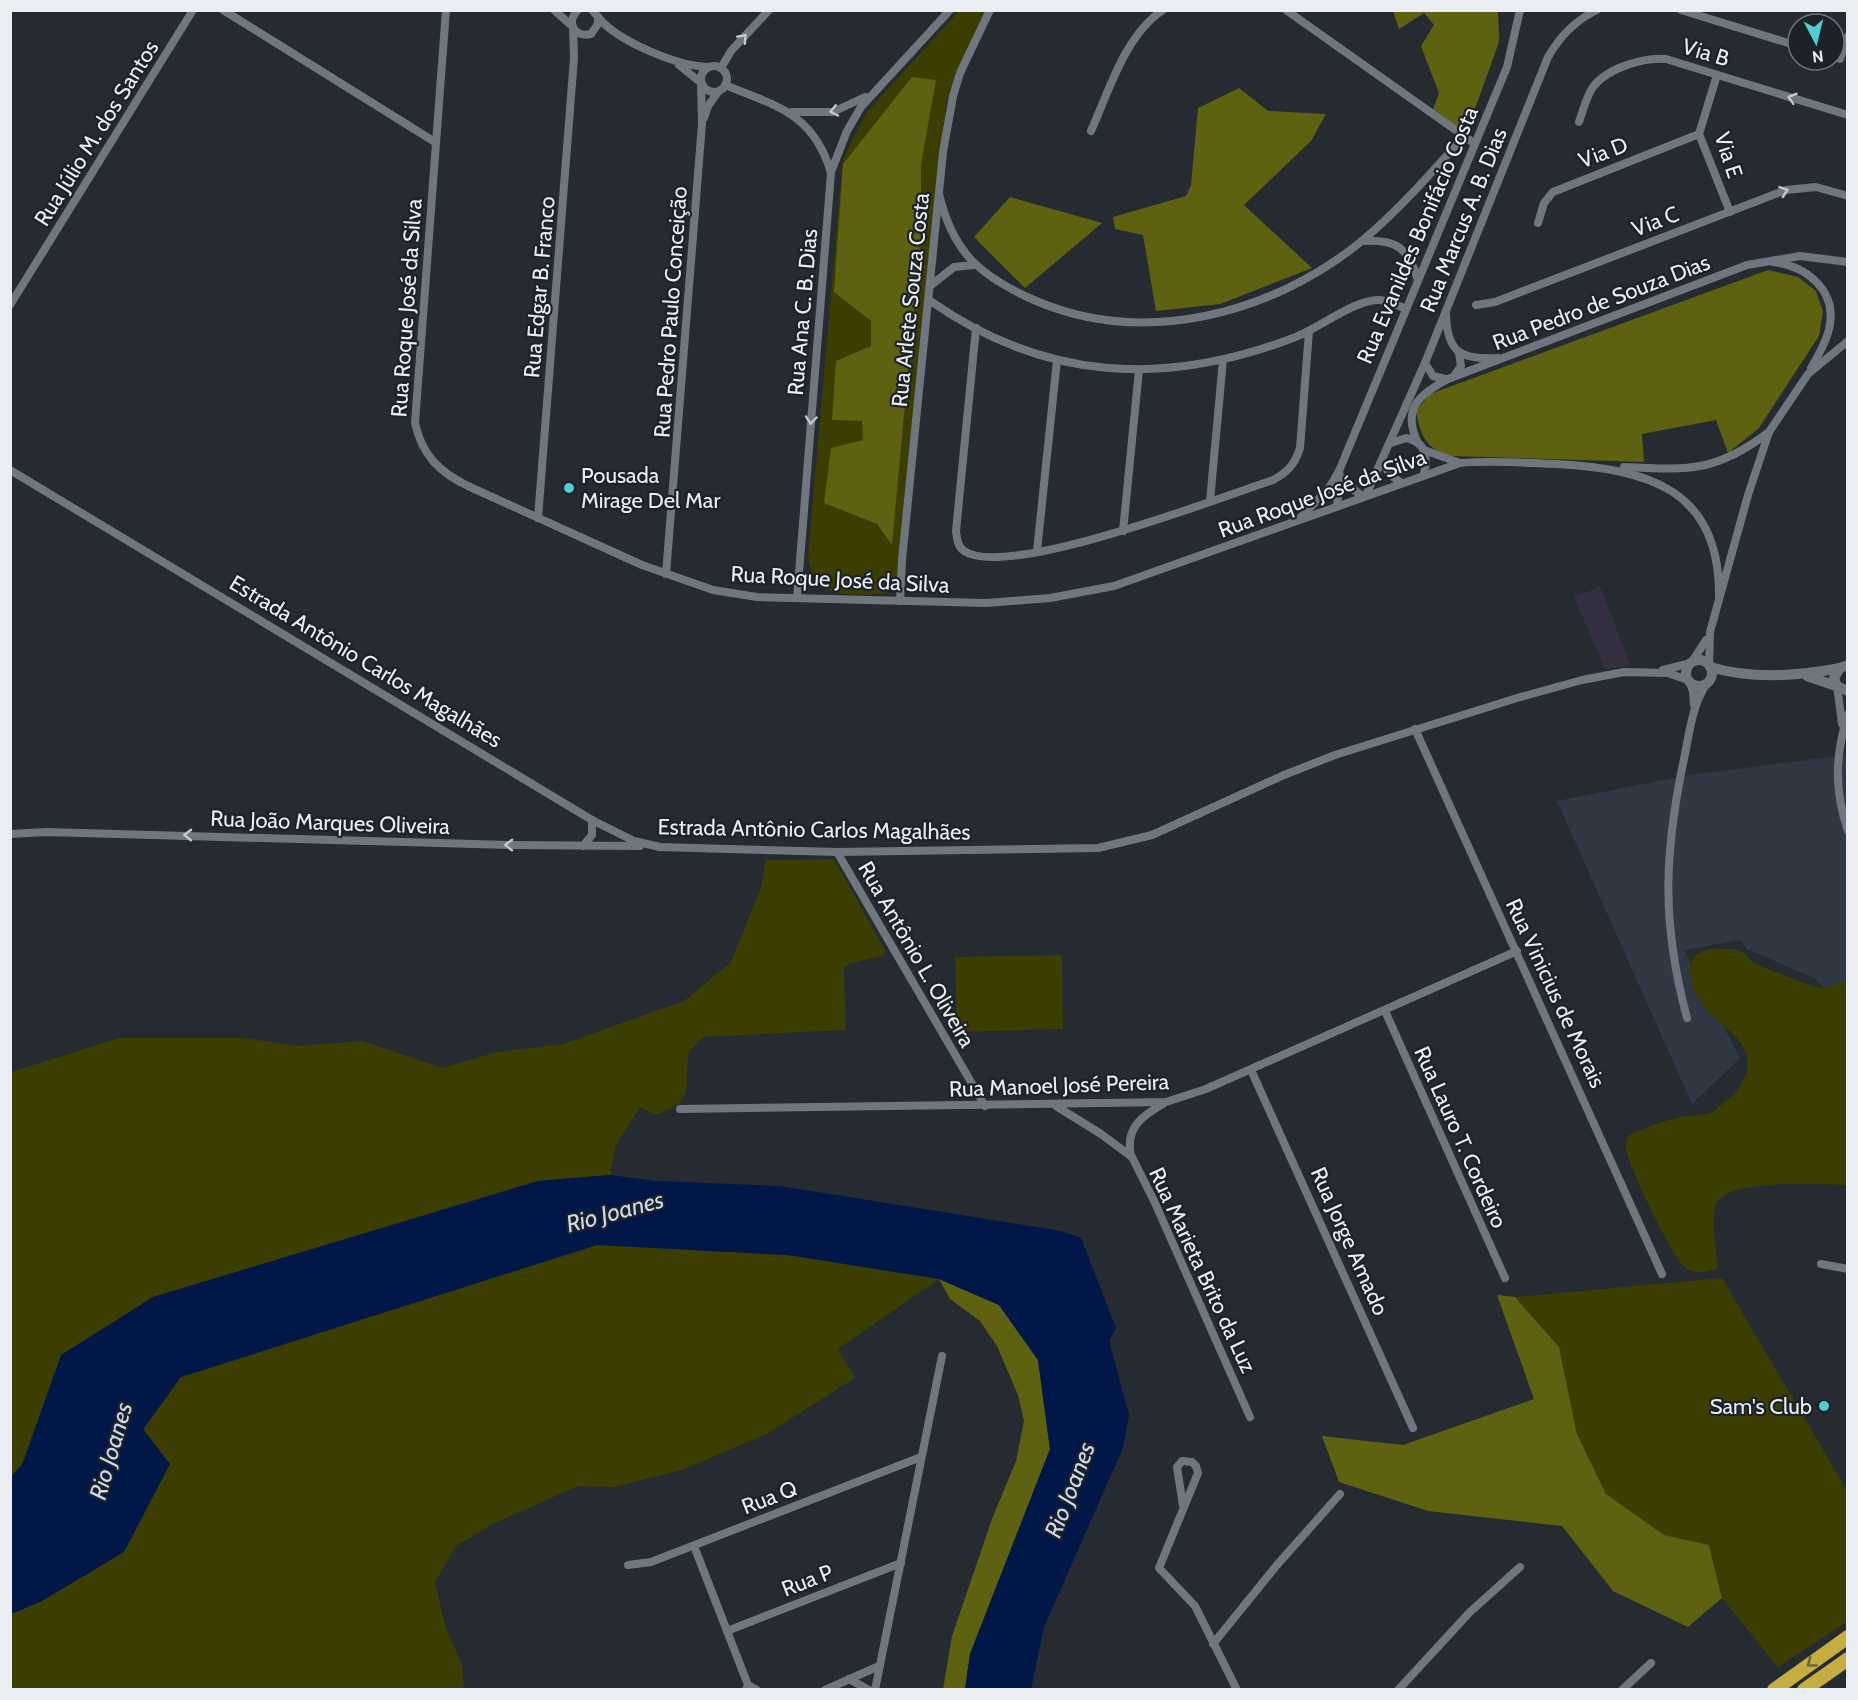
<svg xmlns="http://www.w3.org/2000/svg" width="1858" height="1700" font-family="Cabin,sans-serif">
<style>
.commercial{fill:#332f40}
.built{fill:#2f3843}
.green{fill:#3b3d01}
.forest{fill:#5e610f}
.water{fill:#001748}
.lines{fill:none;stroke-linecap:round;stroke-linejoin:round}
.minor{stroke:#70767e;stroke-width:8}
.tertiary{stroke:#70767e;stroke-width:10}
.trunk{stroke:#c6ad40;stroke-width:14}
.oneway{stroke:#c5c9cf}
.oneway2{stroke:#696133}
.poi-dot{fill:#52ccd0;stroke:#1d2228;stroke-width:2}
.labels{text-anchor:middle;stroke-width:4.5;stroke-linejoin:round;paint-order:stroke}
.street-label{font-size:22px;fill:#eaedf2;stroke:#1d2228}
.poi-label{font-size:22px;fill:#eaedf2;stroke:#1d2228;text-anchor:start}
.water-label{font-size:24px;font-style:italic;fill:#ccd9ec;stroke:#1d2228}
</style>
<rect width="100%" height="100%" fill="#262b32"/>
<polygon class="commercial" points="1600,587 1631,666 1605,669 1574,597"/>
<polygon class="built" points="1847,755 1847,1010 1814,978 1747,949 1740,940 1684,950 1740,1058 1692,1104 1557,801 1689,775"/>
<g class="green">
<path d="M959,11H985V14L956,73L946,103L897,579L885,594C849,594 814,602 808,556L843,159L867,112Z"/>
<path d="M834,859L885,950L884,956L850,963L844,968L846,1030L703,1037L689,1052C683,1088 697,1102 655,1115L640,1107L616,1145L610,1175L538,1181L153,1297L11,1477V1072L119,1038H243L298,1046L362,1041L442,1068L497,1052L563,1044L684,1001L731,962L761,887L766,860Z"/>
<path d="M1711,949H1734L1744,953L1751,961L1760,966L1815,987L1827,988L1847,980L1848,1185C1823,1184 1726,1178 1716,1204C1711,1218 1716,1253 1718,1268C1708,1271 1697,1275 1687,1269C1674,1262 1628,1165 1626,1149C1625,1145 1627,1141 1628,1136C1645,1128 1662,1121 1680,1117C1690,1115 1702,1116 1712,1112C1720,1107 1730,1098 1736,1091C1745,1081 1751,1066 1746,1053C1739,1034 1718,1024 1706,1009C1691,990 1677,954 1711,949Z"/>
<polygon points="1062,955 1063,1029 957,1032 955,957"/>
<polygon points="597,1245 788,1255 939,1279 838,1349 855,1378 767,1434 682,1470 614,1487 578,1486 493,1524 456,1546 435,1582 445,1625 462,1665 464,1689 11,1690 11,1614 42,1601 143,1430 181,1377"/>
<polygon points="1722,1278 1847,1490 1847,1622 1778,1667 1722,1598 1709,1545 1664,1536 1606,1494 1577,1434 1559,1347 1515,1297"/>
</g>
<g class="forest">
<polygon points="1393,11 1498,11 1499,42 1476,106 1460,136 1432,112 1439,93 1421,46 1434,25 1424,13 1399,29"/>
<polygon points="912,77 936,80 921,164 921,232 892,545 877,524 824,503 831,448 863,440 862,421 832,420 836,361 871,346 871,321 834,292 843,164"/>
<polygon points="1239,88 1268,111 1326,114 1311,141 1244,205 1312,268 1220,304 1156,311 1143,235 1115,229 1113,217 1186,196 1191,185 1198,108"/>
<polygon points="1010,197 1102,223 1025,288 974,237"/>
<path d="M1768,270L1798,277L1816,291L1823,312L1819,336L1759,428L1728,453L1716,420L1642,434L1644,462L1452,456C1426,450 1420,435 1416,411L1430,394Z"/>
<polygon points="939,1279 999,1305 1038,1360 1050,1449 970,1654 965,1689 943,1689 952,1636 992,1519 1016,1461 1024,1421 1018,1395 997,1346 980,1321 950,1299"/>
<polygon points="1497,1295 1515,1297 1559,1347 1577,1434 1606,1494 1664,1535 1709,1545 1722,1598 1688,1627 1613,1591 1562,1526 1428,1511 1339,1482 1322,1436 1403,1445 1534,1399"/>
</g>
<polygon class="water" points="610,1175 656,1181 780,1186 1061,1231 1081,1238 1116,1328 1109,1341 1129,1415 1123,1448 1044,1627 1031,1689 965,1689 970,1654 1050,1449 1038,1360 999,1305 939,1279 788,1255 597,1245 181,1377 143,1429 170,1464 124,1552 42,1601 11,1614 11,1477 22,1465 61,1355 153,1297 538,1181"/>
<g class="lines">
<g class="minor">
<polyline points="223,10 435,142"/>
<path d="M446,10L415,423C422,455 439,472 468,486L642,565L713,590L757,597L986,603L1050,598L1114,586L1460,463C1493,460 1524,463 1556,464C1648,469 1721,489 1719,598"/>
<polyline points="554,10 572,26"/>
<path d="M578,10C565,23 575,38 591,34L598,24V17L592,10"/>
<polyline points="1286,10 1464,136"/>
<polyline points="1681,10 1798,46"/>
<path d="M598,17C617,41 677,66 708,67"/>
<polyline points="1840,59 1848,36"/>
<polyline points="679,65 700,82"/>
<circle cx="714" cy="79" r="13"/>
<polyline points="721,68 731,51 769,10"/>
<polyline points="1717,75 1699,134 1730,212"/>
<path d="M725,85C777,106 814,114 831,173L797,598"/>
<polyline points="792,112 833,112 865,97"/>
<polyline points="704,118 708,106 718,92"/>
<path d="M1579,122C1583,111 1586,97 1593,87C1607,68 1644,57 1666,59L1848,115"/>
<path d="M1091,131C1109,91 1125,35 1163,10"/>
<polyline points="831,172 847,131 861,107 950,10"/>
<path d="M939,194C953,253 980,276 1034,300C1144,348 1273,314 1363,240C1400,209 1432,172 1464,136L1475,144"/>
<polyline points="1538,223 1544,203 1553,192 1699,134"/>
<path d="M1362,241C1396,239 1408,247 1418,280"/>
<path d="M1773,262C1808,266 1838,292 1829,329C1826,343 1818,356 1811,368"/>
<polyline points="930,286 954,267 974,265"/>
<path d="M929,300C1044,381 1164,387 1293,338C1317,330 1356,298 1380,300C1389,301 1397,305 1406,309"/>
<polyline points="10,305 193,10"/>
<polyline points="1476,305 1495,302 1786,190 1816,187 1848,196"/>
<path d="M1446,314C1447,353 1461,360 1498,358"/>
<path d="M976,328L956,531C957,538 957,546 964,551C1006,580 1222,497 1273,480C1288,472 1295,464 1300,448L1309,331"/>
<polyline points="1425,363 1433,376 1445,379"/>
<polyline points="1454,376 1461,366 1459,353"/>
<path d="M1417,441C1402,408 1420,394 1448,379L1747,265L1800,256L1848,262"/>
<path d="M1391,443L1406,438C1426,442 1428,457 1424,474"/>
<polyline points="1424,450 1460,463"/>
<polyline points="1383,460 1389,474 1400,482"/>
<path d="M1624,467C1688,470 1715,473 1769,432"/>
<polyline points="10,470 592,820 634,841 660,847 837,852 1098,848 1152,835 1284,775 1335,755 1517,698 1582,680 1624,672 1668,673 1688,680"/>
<polyline points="1339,471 1340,479 1362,496"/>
<path d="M1366,495L1425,363L1548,57C1560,36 1576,20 1597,10"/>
<polyline points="1210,501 1223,360"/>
<polyline points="1337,506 1340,479"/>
<polyline points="538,518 574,58 573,28"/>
<polyline points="1300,518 1329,488 1339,471 1507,67 1520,10"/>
<polyline points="1123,531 1139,370"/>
<polyline points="1037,551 1057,360"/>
<polyline points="666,574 702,124 701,83"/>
<polyline points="900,601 902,560 943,152 953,96 960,73 990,10"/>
<polyline points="1692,662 1706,640"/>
<polyline points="1709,666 1710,632 1748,495 1769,432 1808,374 1848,341"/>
<polyline points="1663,670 1691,663"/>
<polyline points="1689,681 1693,691 1694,705"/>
<polyline points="1837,686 1842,724"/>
<path d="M1848,714C1835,755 1834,790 1848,831"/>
<polyline points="1415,729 1662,1274"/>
<polyline points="10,834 47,832 509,845 640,846"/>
<polyline points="583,846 592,835 592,820"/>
<polyline points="837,852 985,1106"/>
<polyline points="1385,1011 1505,1278"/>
<path d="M1687,1018C1661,921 1664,852 1685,754C1690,729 1693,702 1709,680"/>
<polyline points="1251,1070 1413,1428"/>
<polyline points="1056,1106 1101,1134 1132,1157 1155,1203 1250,1417"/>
<polyline points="680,1109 1166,1102 1206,1089 1517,951"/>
<path d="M1131,1156C1125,1129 1141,1116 1163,1104"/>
<polyline points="1821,1264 1848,1269"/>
<polyline points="1183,1506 1177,1467 1182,1461 1192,1462 1196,1466 1198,1473 1159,1568 1195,1606 1237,1690"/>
<polyline points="694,1546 748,1685 746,1690"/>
<polyline points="628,1565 651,1562 921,1457"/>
<polyline points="727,1631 901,1563"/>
<polyline points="1213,1644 1277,1565 1340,1494"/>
<polyline points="849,1679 869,1690"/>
<polyline points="748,1685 757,1690"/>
<polyline points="825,1690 879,1666"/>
<polyline points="875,1690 942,1356"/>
<polyline points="1398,1690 1470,1612 1520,1567"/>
<polyline points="1622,1690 1651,1663"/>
</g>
<g class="tertiary">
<circle cx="1699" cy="673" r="13"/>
<polyline points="1848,665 1840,668 1834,678 1837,686 1848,691"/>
<path d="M1710,667C1750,679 1799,676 1840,668"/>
<polyline points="1807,676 1836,686"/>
</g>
<g class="trunk">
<polyline points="1774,1690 1848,1637"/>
<polyline points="1804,1690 1848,1659"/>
</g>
</g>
<defs><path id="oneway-chevron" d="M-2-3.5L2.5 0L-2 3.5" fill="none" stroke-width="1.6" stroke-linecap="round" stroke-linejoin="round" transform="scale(1.5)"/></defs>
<g class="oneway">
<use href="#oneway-chevron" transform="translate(743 38) rotate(-47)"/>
<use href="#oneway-chevron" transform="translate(1792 98) rotate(-163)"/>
<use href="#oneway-chevron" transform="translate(834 111) rotate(168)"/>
<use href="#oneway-chevron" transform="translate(1784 191) rotate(-19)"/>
<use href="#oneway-chevron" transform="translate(811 420) rotate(95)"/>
<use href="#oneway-chevron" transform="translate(188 835) rotate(-179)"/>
<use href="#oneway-chevron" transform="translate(509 845) rotate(-179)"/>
</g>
<use class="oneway2" href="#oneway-chevron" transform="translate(1811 1663) rotate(144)"/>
<g class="poi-dot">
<circle cx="569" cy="488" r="6"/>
<circle cx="1824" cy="1406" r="6"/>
</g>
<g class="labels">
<g class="street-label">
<text transform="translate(1706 52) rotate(17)" y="8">Via B</text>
<text transform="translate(96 133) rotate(-58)" y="8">Rua Júlio M. dos Santos</text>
<text transform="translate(1603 152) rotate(-21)" y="8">Via D</text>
<text transform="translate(1729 155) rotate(72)" y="8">Via E</text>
<text transform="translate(1463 220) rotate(-68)" y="8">Rua Marcus A. B. Dias</text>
<text transform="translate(1655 221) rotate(-21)" y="8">Via C</text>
<text transform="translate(1417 235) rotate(-67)" y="8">Rua Evanildes Bonifácio Costa</text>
<text transform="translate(539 287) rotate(-85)" y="8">Rua Edgar B. Franco</text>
<text transform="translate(910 300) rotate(-84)" y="8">Rua Arlete Souza Costa</text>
<text transform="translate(1601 302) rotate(-21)" y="8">Rua Pedro de Souza Dias</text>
<text transform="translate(406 308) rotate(-86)" y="8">Rua Roque José da Silva</text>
<text transform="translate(670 312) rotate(-86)" y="8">Rua Pedro Paulo Conceição</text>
<text transform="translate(802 312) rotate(-85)" y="8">Rua Ana C. B. Dias</text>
<text transform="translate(1322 493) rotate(-20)" y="8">Rua Roque José da Silva</text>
<text transform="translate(840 579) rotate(3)" y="8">Rua Roque José da Silva</text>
<text transform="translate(366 661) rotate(31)" y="8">Estrada Antônio Carlos Magalhães</text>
<text transform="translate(330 822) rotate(2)" y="8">Rua João Marques Oliveira</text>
<text transform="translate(814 829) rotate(1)" y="8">Estrada Antônio Carlos Magalhães</text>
<text transform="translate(917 954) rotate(60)" y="8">Rua Antônio L. Oliveira</text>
<text transform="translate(1556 993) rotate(65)" y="8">Rua Vinicius de Morais</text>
<text transform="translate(1059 1085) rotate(-2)" y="8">Rua Manoel José Pereira</text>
<text transform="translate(1461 1137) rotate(66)" y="8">Rua Lauro T. Cordeiro</text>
<text transform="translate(1350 1241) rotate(66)" y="8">Rua Jorge Amado</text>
<text transform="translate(1203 1270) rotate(65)" y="8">Rua Marieta Brito da Luz</text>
<text transform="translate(769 1497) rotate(-21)" y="8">Rua Q</text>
<text transform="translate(807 1580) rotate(-21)" y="8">Rua P</text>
</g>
<g class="poi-label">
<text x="581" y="483">Pousada<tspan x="581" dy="25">Mirage Del Mar</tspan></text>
<text x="1812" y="1414" text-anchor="end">Sam's Club</text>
</g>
<g class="water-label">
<text transform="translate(615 1212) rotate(-15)" y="8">Rio Joanes</text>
<text transform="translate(111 1451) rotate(-74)" y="8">Rio Joanes</text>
<text transform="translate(1070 1490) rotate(-69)" y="8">Rio Joanes</text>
</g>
</g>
<rect width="1858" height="1700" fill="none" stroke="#eaedf2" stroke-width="24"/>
<g transform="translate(1816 42) rotate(173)"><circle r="28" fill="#1d2228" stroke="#6f7379" stroke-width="1.5"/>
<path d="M0-4.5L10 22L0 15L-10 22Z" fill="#52ccd0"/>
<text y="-9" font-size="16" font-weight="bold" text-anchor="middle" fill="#eaedf2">N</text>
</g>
</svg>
